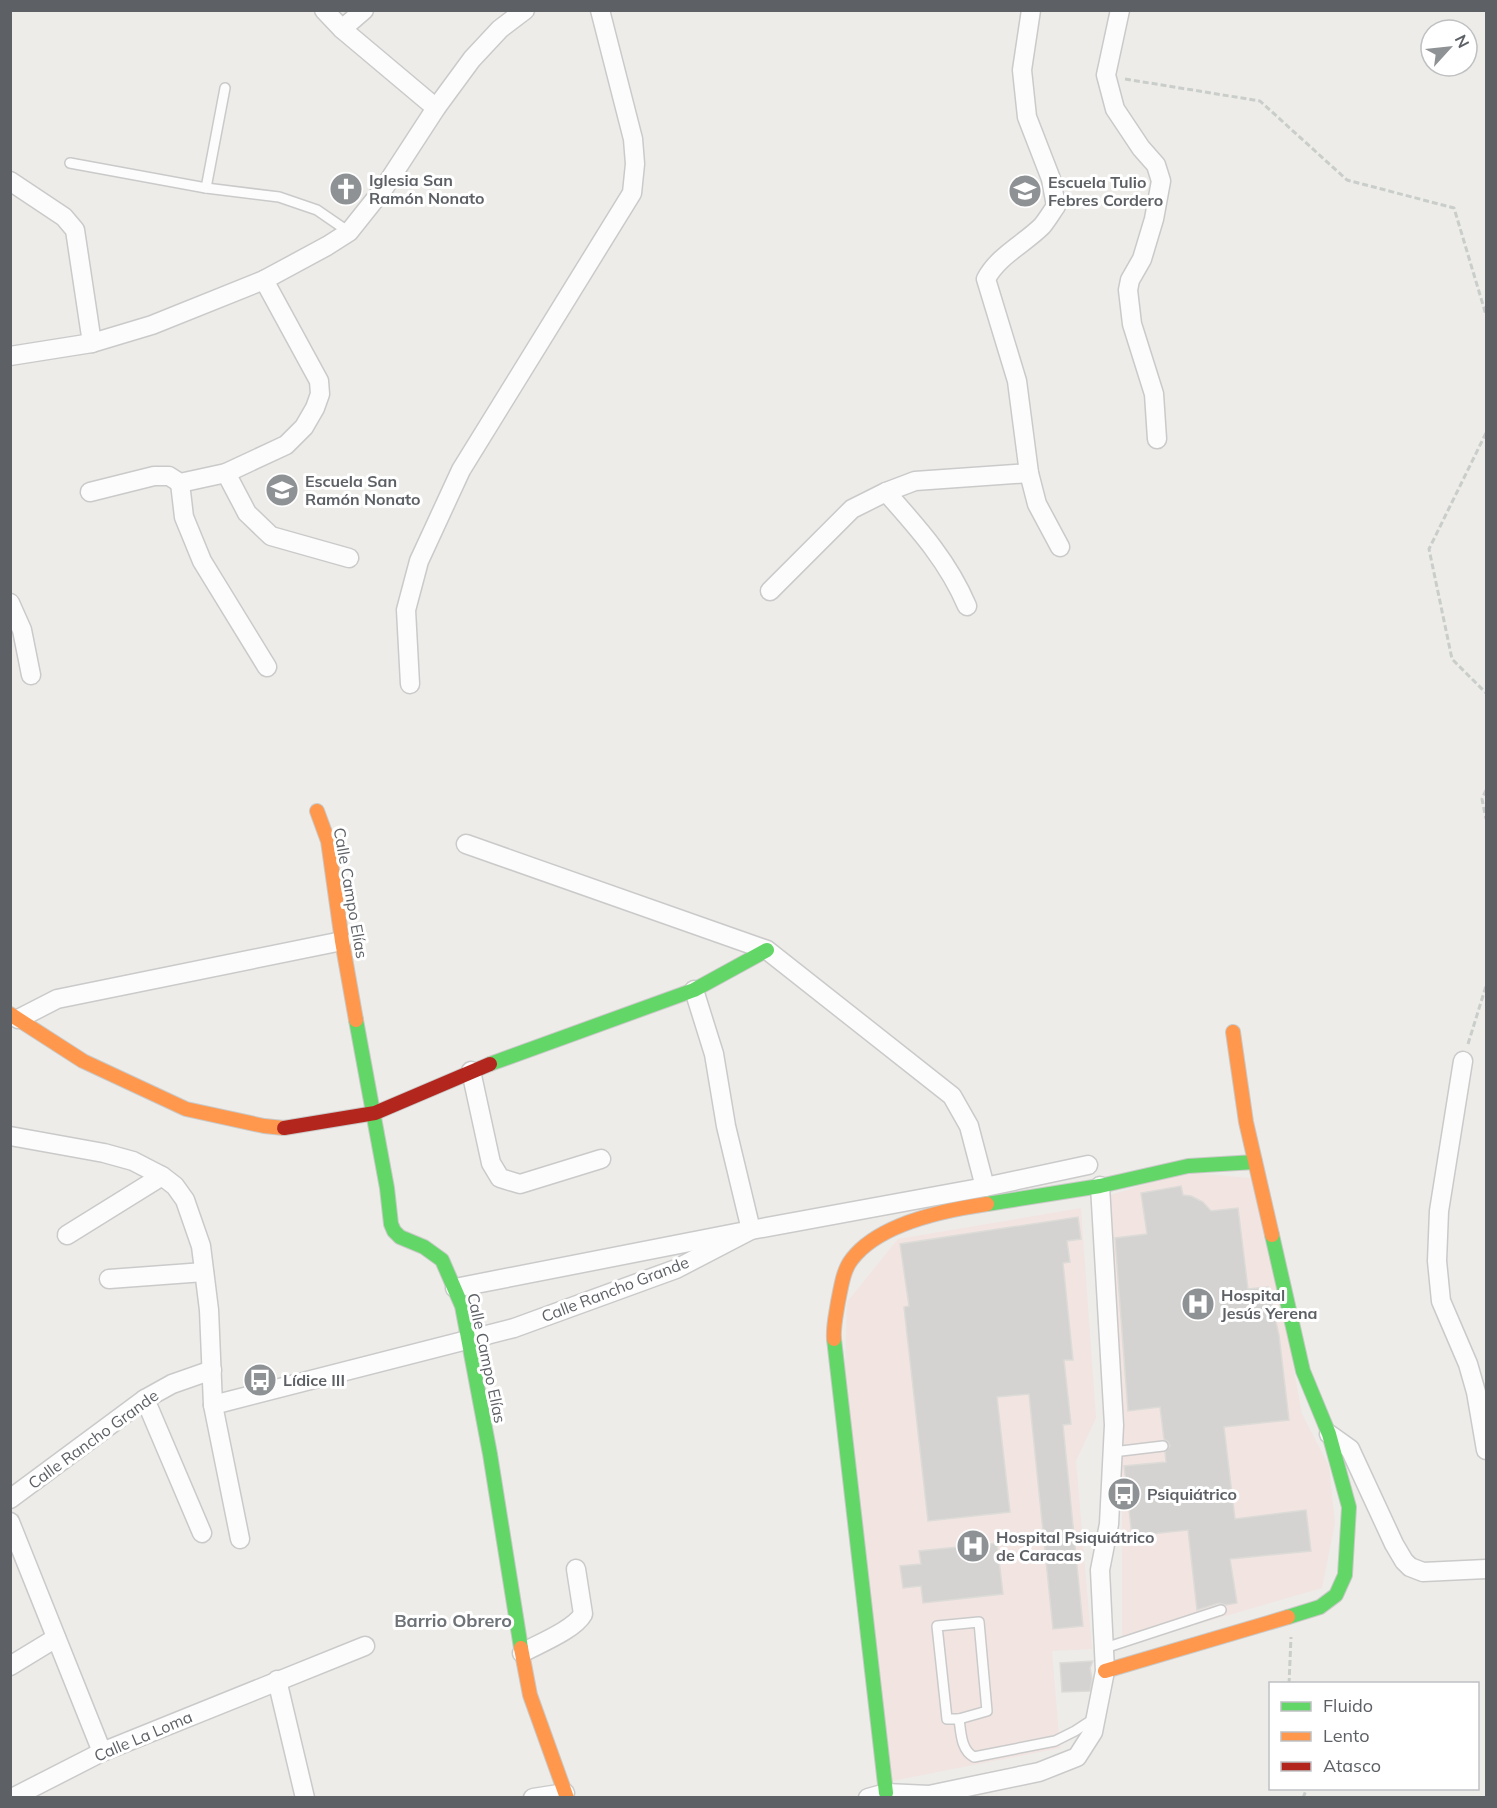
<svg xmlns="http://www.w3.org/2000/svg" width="1497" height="1808" font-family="Mulish,sans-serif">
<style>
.medical{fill:#f2e4e1}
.building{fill:#d4d3d1;stroke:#dcdbd7;stroke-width:1.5}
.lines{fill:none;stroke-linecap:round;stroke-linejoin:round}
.lane-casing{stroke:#cacaca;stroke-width:12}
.street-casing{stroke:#cacaca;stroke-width:21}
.fast-casing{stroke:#c9c9c8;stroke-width:16}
.slow-casing{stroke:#c9c9c8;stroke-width:16}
.jam-casing{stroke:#c9c9c8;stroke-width:16}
.path{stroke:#c9cecb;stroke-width:3;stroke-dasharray:6 3;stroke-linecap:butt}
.lane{stroke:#fcfcfc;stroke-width:9}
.street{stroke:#fcfcfc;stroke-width:18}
.fast{stroke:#63d668;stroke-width:14}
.slow{stroke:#ff974d;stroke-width:14}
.jam{stroke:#b3261e;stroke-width:14}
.labels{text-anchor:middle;stroke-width:6;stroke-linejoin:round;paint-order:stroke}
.poi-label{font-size:16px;font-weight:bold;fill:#5d6166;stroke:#fff;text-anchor:start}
.street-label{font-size:16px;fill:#5d6166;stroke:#fff}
.neighbourhood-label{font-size:18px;font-weight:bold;fill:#6e7378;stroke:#fff}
</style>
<rect width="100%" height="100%" fill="#edece8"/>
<g class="medical">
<polygon points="1186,1172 1259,1179 1302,1414 1329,1466 1335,1523 1322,1588 1122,1646 1122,1465 1110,1195"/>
<polygon points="1081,1208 1096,1418 1076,1461 1092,1649 1052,1651 1060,1748 892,1781 844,1396 847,1302 898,1239"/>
</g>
<g class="building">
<polygon points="1181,1186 1183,1195 1191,1196 1203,1202 1211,1211 1238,1208 1248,1289 1268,1287 1279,1335 1289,1420 1224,1427 1235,1519 1306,1510 1311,1551 1230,1559 1237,1603 1226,1605 1219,1603 1197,1610 1188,1530 1132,1536 1124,1466 1166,1462 1165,1452 1170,1446 1168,1442 1164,1439 1160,1407 1128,1411 1115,1238 1147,1234 1141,1193"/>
<polygon points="1078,1217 1081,1239 1067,1241 1070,1262 1063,1263 1073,1360 1064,1360 1071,1424 1063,1425 1083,1626 1053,1629 1029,1394 997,1397 1010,1512 928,1521 904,1307 909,1306 900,1244"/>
<polygon points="997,1543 1003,1594 923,1603 921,1586 903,1588 900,1566 921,1564 919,1551"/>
<polygon points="1093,1661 1090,1668 1092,1679 1090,1691 1062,1692 1060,1663"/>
</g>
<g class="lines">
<defs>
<g id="lane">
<polyline points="70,163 206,188 279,197 317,210 349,232"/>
<polyline points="206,188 225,88"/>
<polyline points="1113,1452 1163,1446"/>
<polygon points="979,1622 987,1711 959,1719 947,1719 937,1626"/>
<polyline points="1105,1648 1221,1610"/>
<path d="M959,1719C961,1733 961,1750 974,1757L1055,1741L1075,1731L1095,1718"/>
</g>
<g id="street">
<polyline points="324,10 342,29 436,108"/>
<path d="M1031,10L1022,70L1027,117L1051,179L1056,206C1051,213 1047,220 1042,226C1024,244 998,256 986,279L1017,381L1029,473L1037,504L1060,547"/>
<polyline points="1120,10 1106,75 1115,109 1141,148 1156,165 1161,181 1154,219 1142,259 1130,280 1128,290 1132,324 1154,394 1157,439"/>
<polyline points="342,29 364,10"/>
<polyline points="10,181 64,217 75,230 92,343"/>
<polyline points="10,356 92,343 152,325 264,280 327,246 349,232 384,188 436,108 472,59 500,29 525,10"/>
<polyline points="226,473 247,513 271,536 349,558"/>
<polyline points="180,483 184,517 202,561 267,667"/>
<polyline points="90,492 154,476 169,476 180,483 226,473 286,445 304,427 315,408 320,394 319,381 264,280"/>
<path d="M886,492C918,528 948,561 967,606"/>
<polyline points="770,591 852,509 886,492 915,481 1029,473"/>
<polyline points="10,603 22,630 31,675"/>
<polyline points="410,684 406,610 419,561 461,470 632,193 635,164 633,139 600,10"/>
<polyline points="466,844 767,950 952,1096 969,1126 985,1187"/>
<polyline points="18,1019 57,999 342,941"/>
<polyline points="1463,1061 1439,1211 1437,1261 1441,1301 1468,1364 1476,1392 1486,1450"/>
<polyline points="471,1071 491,1163 500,1178 520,1184 601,1159"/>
<polyline points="10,1136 104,1153 133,1161 162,1176 175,1186 185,1200 201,1246 209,1310 213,1405 240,1539"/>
<polyline points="67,1235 162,1176"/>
<polyline points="109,1279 204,1272"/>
<polyline points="455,1288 751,1230 726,1126 714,1054 694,990"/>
<polyline points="145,1399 202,1533"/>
<polyline points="213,1405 514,1328 676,1269 751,1230 985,1187 1088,1165"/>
<polyline points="1329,1434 1350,1449 1394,1544 1404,1561 1410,1567 1423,1572 1486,1569"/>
<polyline points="10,1499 145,1399 172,1384 212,1370"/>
<polyline points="10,1522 102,1752"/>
<path d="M522,1653C538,1644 574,1630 583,1614L576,1569"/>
<polyline points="10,1666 56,1638"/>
<polyline points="277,1680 305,1798"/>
<polyline points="12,1798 102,1752 365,1646"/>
<polyline points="533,1798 565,1793"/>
<polyline points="868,1798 886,1793 929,1795 1039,1772 1077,1757 1093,1732 1105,1671 1100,1570 1109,1524 1114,1425 1100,1186"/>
</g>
<g id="fast">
<polyline points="356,1020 387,1188 391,1224 394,1231 400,1237 424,1247 442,1260 462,1306 490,1454 521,1648"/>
<polyline points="490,1064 694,990 767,950"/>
<polyline points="987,1204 1100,1186 1188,1166 1255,1162"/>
<polyline points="1272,1235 1303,1371 1329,1434 1349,1507 1345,1575 1336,1595 1320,1607 1288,1617"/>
<polyline points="834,1339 886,1793"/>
</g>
<g id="slow">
<polyline points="317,811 328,841 342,941 356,1020"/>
<polyline points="10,1014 83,1061 186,1109 264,1126 284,1128"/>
<polyline points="1233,1032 1246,1122 1272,1235"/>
<path d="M834,1339C833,1327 836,1315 838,1302C841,1288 843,1270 852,1259C879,1224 945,1210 987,1204"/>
<polyline points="521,1648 530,1695 567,1798"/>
<polyline points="1105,1671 1288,1617"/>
</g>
<polyline id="jam" points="284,1128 375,1113 490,1064"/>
</defs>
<use href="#lane" class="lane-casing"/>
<use href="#street" class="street-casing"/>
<use href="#fast" class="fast-casing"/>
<use href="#slow" class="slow-casing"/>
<use href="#jam" class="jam-casing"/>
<g class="path">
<polyline points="1125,79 1260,101 1347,180 1454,208 1486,315"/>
<polyline points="1486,433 1429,549 1452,659 1486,693"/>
<polyline points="1486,790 1482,799 1486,819"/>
<polyline points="1468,1044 1486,986"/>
<polyline points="1289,1684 1291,1637"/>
<polyline points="1303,1798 1307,1788"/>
</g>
<use href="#lane" class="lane"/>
<use href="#street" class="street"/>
<use href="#fast" class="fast"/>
<use href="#slow" class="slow"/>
<use href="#jam" class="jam"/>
</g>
<defs>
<symbol id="church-disc" viewBox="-11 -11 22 22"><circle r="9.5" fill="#8f9294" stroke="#fff"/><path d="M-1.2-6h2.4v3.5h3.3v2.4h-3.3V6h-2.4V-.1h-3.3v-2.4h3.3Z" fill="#fff"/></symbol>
<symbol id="school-disc" viewBox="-11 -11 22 22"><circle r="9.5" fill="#8f9294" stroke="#fff"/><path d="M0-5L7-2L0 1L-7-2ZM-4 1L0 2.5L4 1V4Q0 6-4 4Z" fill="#fff"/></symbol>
<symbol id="hospital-disc" viewBox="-11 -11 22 22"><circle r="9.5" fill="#8f9294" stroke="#fff"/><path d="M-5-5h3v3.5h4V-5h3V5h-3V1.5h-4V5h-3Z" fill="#fff"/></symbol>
<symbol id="bus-disc" viewBox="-11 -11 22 22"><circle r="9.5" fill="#8f9294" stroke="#fff"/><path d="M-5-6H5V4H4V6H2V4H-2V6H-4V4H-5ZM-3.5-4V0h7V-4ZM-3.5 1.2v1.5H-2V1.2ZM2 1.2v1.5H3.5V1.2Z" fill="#fff"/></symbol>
</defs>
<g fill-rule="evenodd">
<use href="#church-disc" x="327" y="170" width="38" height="38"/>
<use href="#school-disc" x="1006" y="172" width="38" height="38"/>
<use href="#school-disc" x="263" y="471" width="38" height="38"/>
<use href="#hospital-disc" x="1179" y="1285" width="38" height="38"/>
<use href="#bus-disc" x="241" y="1361" width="38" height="38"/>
<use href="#bus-disc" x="1105" y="1475" width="38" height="38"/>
<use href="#hospital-disc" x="954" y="1527" width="38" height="38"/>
</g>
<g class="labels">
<g class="poi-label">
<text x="369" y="186">Iglesia San<tspan x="369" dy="18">Ramón Nonato</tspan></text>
<text x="1048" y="188">Escuela Tulio<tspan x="1048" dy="18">Febres Cordero</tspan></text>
<text x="305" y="487">Escuela San<tspan x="305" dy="18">Ramón Nonato</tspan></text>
<text x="1221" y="1301">Hospital<tspan x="1221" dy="18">Jesús Yerena</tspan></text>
<text x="283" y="1386">Lídice III</text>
<text x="1147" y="1500">Psiquiátrico</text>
<text x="996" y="1543">Hospital Psiquiátrico<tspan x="996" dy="18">de Caracas</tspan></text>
</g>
<g class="street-label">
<text transform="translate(351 893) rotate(80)" y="6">Calle Campo Elías</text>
<text transform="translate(615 1289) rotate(-21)" y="6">Calle Rancho Grande</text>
<text transform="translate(487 1358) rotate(78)" y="6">Calle Campo Elías</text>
<text transform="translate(93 1439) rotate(-36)" y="6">Calle Rancho Grande</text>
<text transform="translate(143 1736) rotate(-23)" y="6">Calle La Loma</text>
</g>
<g class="neighbourhood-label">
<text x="453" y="1627">Barrio Obrero</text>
</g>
</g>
<rect width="1497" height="1808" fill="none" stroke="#5d6166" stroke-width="24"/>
<rect x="1269" y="1682" width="210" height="108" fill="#ffffff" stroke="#bec0c2" stroke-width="1.5"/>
<rect x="1281" y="1702" width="30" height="9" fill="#63d668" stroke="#bec0c2" stroke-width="1.5"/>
<text x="1323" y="1712" font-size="18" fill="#5d6166">Fluido</text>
<rect x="1281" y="1732" width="30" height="9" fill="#ff974d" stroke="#bec0c2" stroke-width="1.5"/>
<text x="1323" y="1742" font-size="18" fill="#5d6166">Lento</text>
<rect x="1281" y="1762" width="30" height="9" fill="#b3261e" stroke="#bec0c2" stroke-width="1.5"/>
<text x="1323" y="1772" font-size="18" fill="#5d6166">Atasco</text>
<g transform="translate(1449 48) rotate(63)"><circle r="28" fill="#ffffff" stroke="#bec0c2" stroke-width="1.5"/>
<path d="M0-4.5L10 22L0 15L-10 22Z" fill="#8f9294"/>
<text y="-9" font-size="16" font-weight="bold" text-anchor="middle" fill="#5d6166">N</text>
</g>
</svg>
